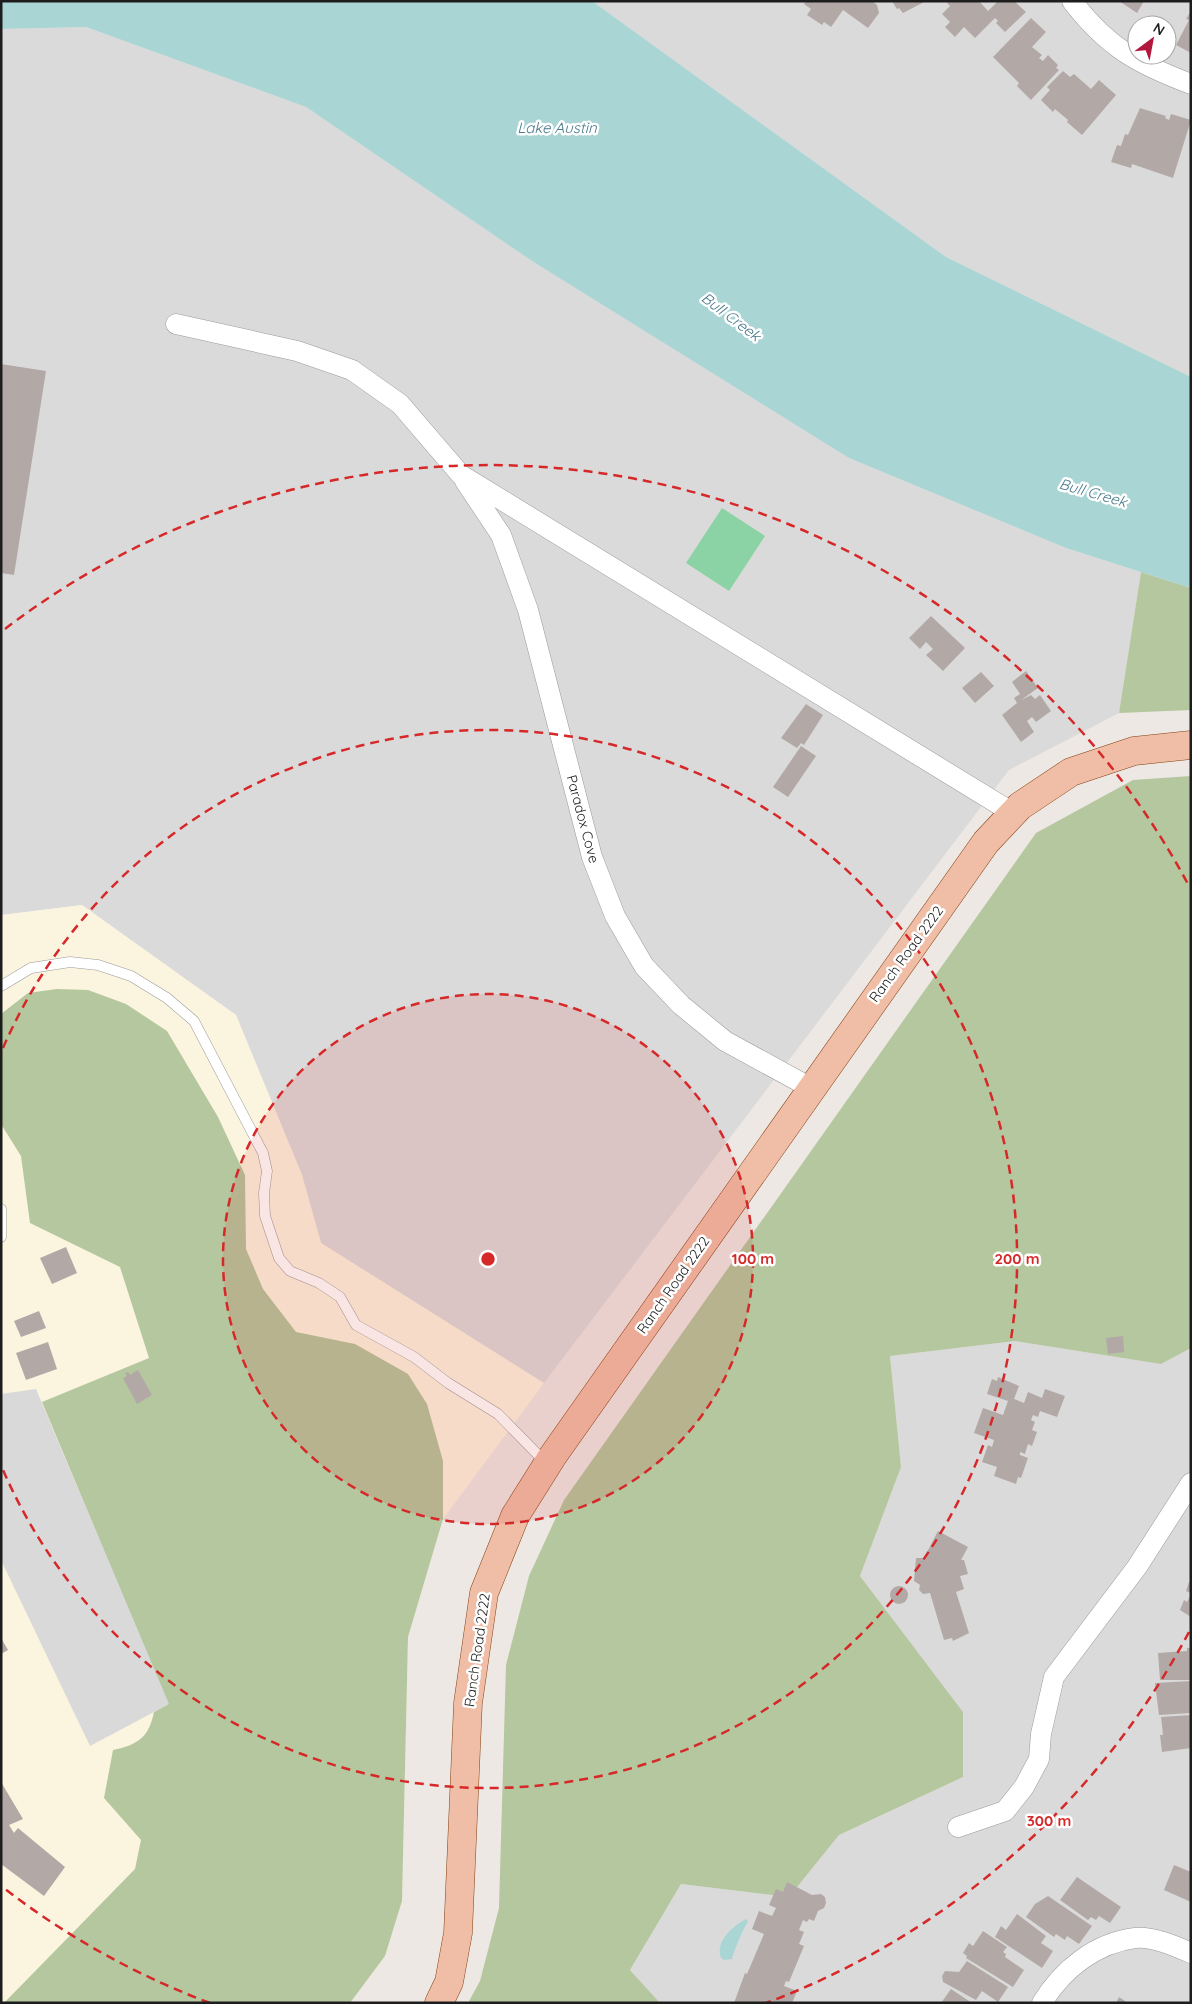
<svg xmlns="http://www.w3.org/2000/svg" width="1192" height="2004" font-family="Quicksand,sans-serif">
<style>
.residential{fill:#dbdada;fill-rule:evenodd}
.education{fill:#fbf4df}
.forest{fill:#b4c79e}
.pitch{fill:#8bd3a5}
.parking{fill:#d9d9d9}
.water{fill:#a9d5d4}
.building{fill:#b2a9a7}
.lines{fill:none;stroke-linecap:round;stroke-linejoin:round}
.service-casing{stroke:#9a9a9a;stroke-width:11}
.minor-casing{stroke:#9a9a9a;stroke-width:21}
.primary-casing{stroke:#844212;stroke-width:29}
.service{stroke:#fff;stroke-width:10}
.minor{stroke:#fff;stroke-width:20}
.primary{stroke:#f0bda6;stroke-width:28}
.ring{fill:none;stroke:#d62828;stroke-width:2.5;stroke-dasharray:9 6}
.labels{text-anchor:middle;stroke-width:5;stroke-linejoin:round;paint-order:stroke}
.street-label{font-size:14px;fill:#1d1d1d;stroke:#fff}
.water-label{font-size:15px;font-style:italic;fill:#4b7b8b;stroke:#fff}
.centre{fill:#d62828;stroke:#fff;stroke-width:2.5}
.ring-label{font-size:15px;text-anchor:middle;font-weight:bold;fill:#d62828;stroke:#fff;stroke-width:5;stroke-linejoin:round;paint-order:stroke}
</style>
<rect width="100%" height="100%" fill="#ede8e4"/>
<g class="residential">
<path d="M592,1H1191V377L946,257ZM1137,25H1167V55H1137Z"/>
<polygon points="86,27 306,107 532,261 849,458 1066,548 1141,572 1119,713 1009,770 544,1383 321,1243 302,1175 236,1015 82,905 1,915 1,29"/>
<polygon points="1015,1341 1161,1364 1191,1348 1191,2003 660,2003 630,1970 681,1884 789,1897 839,1835 963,1777 963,1712 860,1576 901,1467 890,1356"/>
</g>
<polygon class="education" points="82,905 236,1015 302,1175 321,1243 544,1383 443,1519 408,1637 402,1901 385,1956 350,2003 1,2003 1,915"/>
<g class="forest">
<polygon points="1141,572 1191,588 1191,710 1119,713"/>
<polygon points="1191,776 1191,1348 1161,1364 1015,1341 890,1356 901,1467 860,1576 963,1712 963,1777 839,1835 789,1897 681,1884 630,1970 660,2003 468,2003 480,1981 499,1908 506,1665 529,1576 564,1500 1036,833 1133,780"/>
<path d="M57,989L88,990L126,1004L167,1031L218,1117L245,1175L246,1249L263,1289L296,1332L355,1344L408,1374L427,1404L443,1461V1519L408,1637L402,1901L385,1956L350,2003H4L135,1869L141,1840L104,1798L113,1750C138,1745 149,1737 154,1712L168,1704L42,1402L149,1358L120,1267L30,1223L21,1156L1,1124V1014L28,993Z"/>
</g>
<polygon class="pitch" points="722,508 765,536 729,591 686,563"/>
<polygon class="parking" points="36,1389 169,1704 90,1746 1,1560 1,1394"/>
<g class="water">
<polygon points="1,1 592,1 946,257 1191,377 1191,588 1066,548 849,458 532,261 306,107 86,27 1,29"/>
<path d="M746,1919L748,1922C743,1928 734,1951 732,1959L724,1960L721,1958C715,1941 732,1927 746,1919Z"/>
</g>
<g class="building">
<polygon points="806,1 872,1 877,5 879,13 868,28 843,10 831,27 824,22 822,25 807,15 811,9 804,4"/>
<polygon points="895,1 926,1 903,13 899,8 897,9 893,3"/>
<polygon points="949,1 979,1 988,11 998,1 1014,1 1026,12 1005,32 996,23 998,21 995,18 975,38 964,27 955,37 945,27 950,22 942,14 950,6 947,3"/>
<polygon points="1119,1 1144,1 1137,13"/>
<polygon points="1191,11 1191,53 1176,45 1189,20 1186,19"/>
<polygon points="1031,18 1046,32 1032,47 1042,55 1039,58 1043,61 1048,55 1058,65 1056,68 1059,70 1031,100 1017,86 1019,83 993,57"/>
<polygon points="1063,71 1070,77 1074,74 1091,89 1099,80 1116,95 1082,135 1067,122 1068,120 1055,109 1053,112 1041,100 1050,90 1047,87"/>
<polygon points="1140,108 1166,116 1165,118 1169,120 1171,114 1191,120 1173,178 1132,164 1131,168 1111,162 1117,145 1121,146 1125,134 1128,135"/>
<polygon points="1,364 46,371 14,575 1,573"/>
<polygon points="931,616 965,648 943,671 926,655 933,649 926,642 920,649 909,638"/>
<polygon points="1026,671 1038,688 1021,700 1031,695 1035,699 1040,695 1051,711 1036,722 1032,717 1027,721 1034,732 1021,742 1002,715 1017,703 1014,698 1020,694 1012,682"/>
<polygon points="981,672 994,686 975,703 962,688"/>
<polygon points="806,704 823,715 804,745 801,743 797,748 781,738"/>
<polygon points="801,746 816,756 788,797 773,787"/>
<polygon points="66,1247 77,1273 52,1284 40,1258"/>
<polygon points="39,1311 46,1328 21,1337 14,1321"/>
<polygon points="1123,1336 1124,1352 1108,1354 1106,1338"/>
<polygon points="48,1342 57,1369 26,1380 16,1353"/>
<polygon points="138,1370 152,1395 137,1404 123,1378 127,1376 125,1373 128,1372 130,1375"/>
<polygon points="998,1377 1019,1386 1014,1399 1024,1403 1028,1392 1042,1398 1045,1389 1065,1396 1057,1417 1040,1411 1038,1417 1033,1415 1031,1420 1035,1422 1032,1430 1037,1432 1032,1446 1028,1444 1025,1454 1020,1452 1020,1455 1028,1458 1021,1478 1018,1477 1016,1484 994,1476 997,1467 982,1462 988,1445 992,1447 994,1440 974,1433 983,1408 1003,1415 1008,1401 987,1394 992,1379 997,1381"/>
<polygon points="938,1531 968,1547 961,1560 964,1560 968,1574 960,1576 964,1589 956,1592 969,1633 953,1641 952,1638 944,1640 930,1593 923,1594 919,1590 920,1585 914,1581 916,1558 924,1558"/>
<polygon points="1189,1582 1191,1583 1191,1593 1186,1591"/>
<circle cx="899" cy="1595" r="9"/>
<polygon points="1191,1594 1191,1617 1180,1610 1184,1600 1187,1602"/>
<polygon points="1,1638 8,1650 1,1654"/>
<polygon points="1187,1648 1191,1648 1191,1680 1160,1680 1158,1653 1187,1651"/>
<polygon points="1191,1681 1191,1713 1159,1715 1155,1683"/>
<polygon points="1191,1715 1191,1748 1162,1752 1160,1735 1163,1735 1161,1717"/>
<polygon points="1,1782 23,1819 9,1825 14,1833 18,1828 65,1867 44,1896 1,1864"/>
<polygon points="1174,1865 1191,1872 1191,1902 1164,1890"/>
<polygon points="1077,1877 1121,1907 1110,1923 1099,1916 1096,1920 1091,1917 1088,1920 1060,1900"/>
<polygon points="787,1882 812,1895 821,1894 825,1897 826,1903 824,1908 818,1911 814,1921 809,1919 807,1922 803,1920 799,1930 804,1932 799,1944 804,1946 789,1982 786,1981 784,1986 797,1991 792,2003 734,2003 745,1973 747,1974 764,1934 752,1929 759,1911 772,1916 776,1908 769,1905 776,1889 783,1892"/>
<polygon points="1048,1896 1092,1926 1079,1944 1067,1936 1065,1940 1056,1934 1054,1937 1026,1917 1035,1904"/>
<polygon points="1017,1914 1046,1936 1041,1943 1053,1951 1042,1968 995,1937 1001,1926 1006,1930"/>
<polygon points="983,1931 1007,1947 1003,1952 1006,1954 1005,1957 1024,1970 1013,1987 966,1958 967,1956 963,1953 969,1943 973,1946"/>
<polygon points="967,1961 1008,1987 998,2002 982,1991 976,2000 943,1982 942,1976 945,1971 959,1972"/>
<polygon points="951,1989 972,2003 941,2003"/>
<polygon points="1119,1997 1128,2003 1116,2003"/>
</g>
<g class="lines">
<defs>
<g id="service">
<polyline points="1,986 31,968 70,962 98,965 131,976 167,998 194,1021 263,1153 267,1171 264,1193 265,1216 279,1258 290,1271 319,1283 340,1297 356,1325 414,1357 448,1383 498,1414 547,1464"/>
<polyline points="1,1209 1,1237"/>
</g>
<g id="minor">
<path d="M1072,1C1107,47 1138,64 1191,84"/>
<polyline points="176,324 297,351 352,370 400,404 461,475 1013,813"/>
<polyline points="465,481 501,535 528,610 592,857 615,916 644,966 681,1005 725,1041 811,1088"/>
<polyline points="958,1827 1005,1811 1024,1787 1039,1759 1041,1734 1054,1677 1137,1567 1191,1483"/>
<path d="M1042,2003C1062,1970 1095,1943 1135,1938C1152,1936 1175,1946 1191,1953"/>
</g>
<polyline id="primary" points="439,2003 449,1982 458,1933 468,1703 484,1593 515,1516 552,1457 986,842 1020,806 1071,772 1134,751 1191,745"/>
</defs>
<use href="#service" class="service-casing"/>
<use href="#minor" class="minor-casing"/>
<use href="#primary" class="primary-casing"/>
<use href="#service" class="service"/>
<use href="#minor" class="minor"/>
<use href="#primary" class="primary"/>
</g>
<circle cx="488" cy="1259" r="265" fill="#d62828" fill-opacity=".12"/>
<g class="ring">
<circle cx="488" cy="1259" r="265"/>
<path d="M3 1048A529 529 0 1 1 3 1470"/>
<path d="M1189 1632A794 794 0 0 1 766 2003M210 2003A794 794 0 0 1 5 1889M5 629A794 794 0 0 1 1189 886"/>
</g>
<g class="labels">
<g class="street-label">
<text transform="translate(583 819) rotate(75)" y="5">Paradox Cove</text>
<text transform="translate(906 954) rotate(-54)" y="5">Ranch Road 2222</text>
<text transform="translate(673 1285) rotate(-55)" y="5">Ranch Road 2222</text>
<text transform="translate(477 1650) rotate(-82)" y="5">Ranch Road 2222</text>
</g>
<g class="water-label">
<text x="557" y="133">Lake Austin</text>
<text transform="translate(731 317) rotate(37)" y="5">Bull Creek</text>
<text transform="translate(1093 493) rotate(16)" y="5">Bull Creek</text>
</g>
</g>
<circle cx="488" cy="1259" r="8" class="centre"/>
<g class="ring-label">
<text x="753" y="1264">100 m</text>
<text x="1017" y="1264">200 m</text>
<text x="1049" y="1826">300 m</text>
</g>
<rect width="1192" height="2004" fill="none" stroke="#1d1d1d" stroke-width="5"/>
<g transform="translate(1152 40) rotate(32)"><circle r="24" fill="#ffffff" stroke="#a5a5a5"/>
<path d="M0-4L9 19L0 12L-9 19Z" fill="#b2183e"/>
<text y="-8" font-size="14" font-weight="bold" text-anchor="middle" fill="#1d1d1d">N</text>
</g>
</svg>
